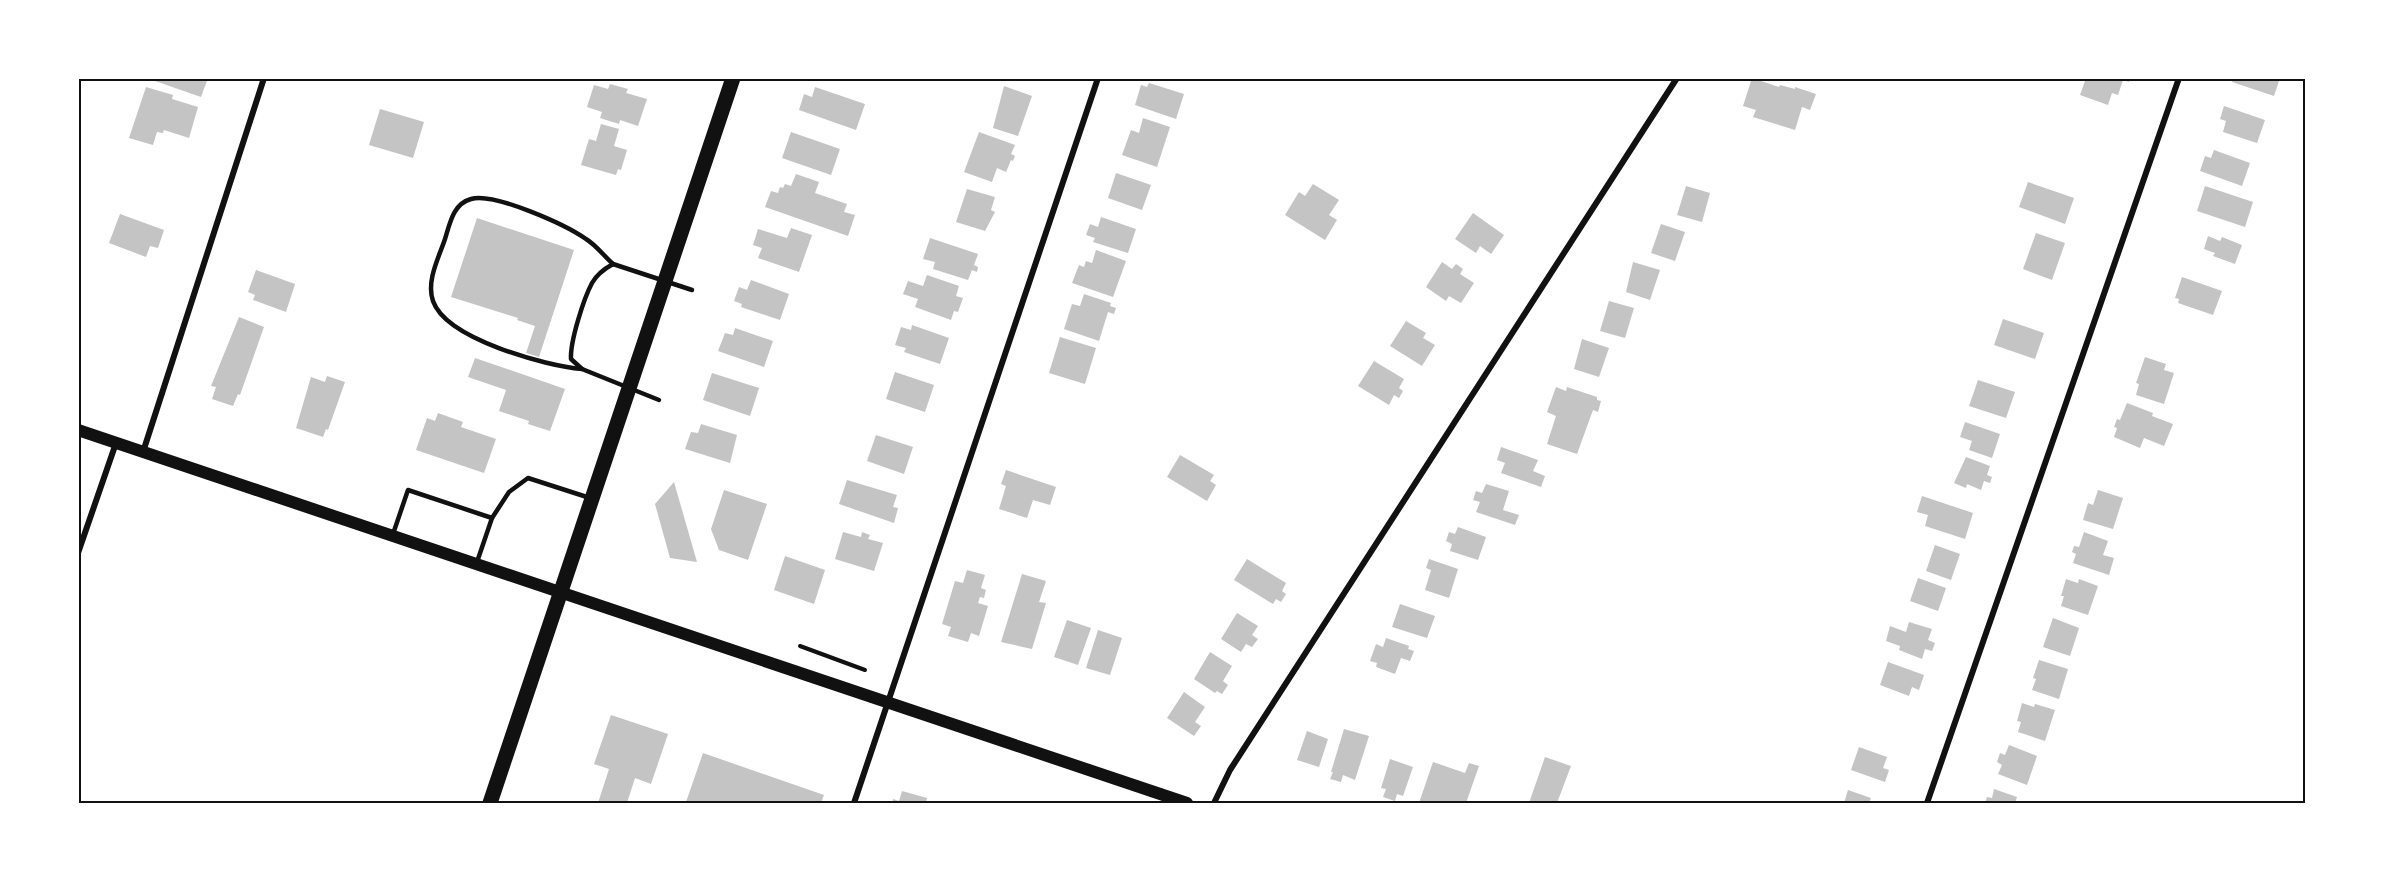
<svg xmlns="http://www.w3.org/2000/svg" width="2383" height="881" font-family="'IBM Plex Sans',sans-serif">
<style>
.building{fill:#c4c4c4}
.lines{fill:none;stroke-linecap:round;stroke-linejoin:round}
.path{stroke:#111;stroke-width:4}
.service{stroke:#111;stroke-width:4.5}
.minor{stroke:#111;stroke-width:6}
.secondary{stroke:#111;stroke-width:12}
.primary{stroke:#111;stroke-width:15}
.neatline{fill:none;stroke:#111;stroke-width:2}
</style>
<rect width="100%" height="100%" fill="#fff"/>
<g class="building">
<polygon points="156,78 208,78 201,97 155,81"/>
<polygon points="1752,78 1779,87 1780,85 1795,89 1795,87 1816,94 1810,110 1802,107 1795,130 1753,117 1756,110 1743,106"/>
<polygon points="2086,78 2131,78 2129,82 2123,80 2118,95 2112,93 2108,105 2080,95"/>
<polygon points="2233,78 2280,78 2274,96 2232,82"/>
<polygon points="1149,83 1184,94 1176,119 1135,105 1141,85 1147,87"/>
<polygon points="610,84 628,89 626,93 647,99 638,126 620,120 619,124 600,118 602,112 587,107 594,85 608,89"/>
<polygon points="1004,86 1032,96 1018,136 993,128"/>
<polygon points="146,87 173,95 172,99 198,107 189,138 164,130 163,133 157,132 153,145 129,138"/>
<polygon points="815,87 865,104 856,130 799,110 804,94 812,97"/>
<polygon points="2224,106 2265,120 2257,143 2223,132 2226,121 2220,119"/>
<polygon points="380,109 424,122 413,158 369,145"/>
<polygon points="1143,118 1170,127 1157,167 1122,155 1131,130 1139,133"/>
<polygon points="601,124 619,129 614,146 627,150 621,170 618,169 616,175 581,165 589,139 596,141"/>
<polygon points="791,132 840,149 831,175 782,158"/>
<polygon points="979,132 1015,145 1011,154 1015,156 1013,161 1011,160 1006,172 997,168 992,182 964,172"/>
<polygon points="2214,150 2250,163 2242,186 2200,171 2205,156 2211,158"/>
<polygon points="1116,173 1151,185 1142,210 1108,198"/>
<polygon points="796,174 819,182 815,193 847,204 844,212 855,215 848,236 765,207 771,191 778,193 780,187 783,188 785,184 791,186"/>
<polygon points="2028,182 2074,198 2065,224 2019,207"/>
<polygon points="1313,184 1339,200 1329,215 1337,220 1325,240 1285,215 1299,192 1305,196"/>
<polygon points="1686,186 1710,193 1702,222 1677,215"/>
<polygon points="2205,186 2253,202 2245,227 2197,211"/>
<polygon points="967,189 995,197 991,210 995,212 985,231 956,222"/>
<polygon points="1473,213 1504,235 1491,254 1480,246 1476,253 1455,239"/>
<polygon points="120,214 164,230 158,248 150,246 146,257 109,243"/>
<polygon points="1101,217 1136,229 1128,253 1093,242 1095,238 1086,235 1090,224 1098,227"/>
<polygon points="477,218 574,250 539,357 526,353 535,326 517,320 518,318 451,297"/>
<polygon points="1661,224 1685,232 1675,261 1651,253"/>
<polygon points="791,228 812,235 799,272 758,258 762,248 753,245 758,229 787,238"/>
<polygon points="2036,233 2065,243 2052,280 2023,269"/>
<polygon points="2208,236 2220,241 2222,237 2242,245 2235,264 2213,256 2215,253 2204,249"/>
<polygon points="930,238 978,254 974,265 978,267 977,272 972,270 968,280 933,269 935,262 923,259"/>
<polygon points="1096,250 1126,261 1113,297 1072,283 1079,265 1084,267 1086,261 1092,263"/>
<polygon points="1442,262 1452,269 1456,264 1463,269 1460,274 1474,283 1461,303 1449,296 1446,301 1426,287"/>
<polygon points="1633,262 1660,270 1650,300 1626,292"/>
<polygon points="256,270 295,284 286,312 253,300 255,295 248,292"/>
<polygon points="927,275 959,286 956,296 963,298 958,312 954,311 951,320 915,307 918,299 903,294 908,281 923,286"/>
<polygon points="2182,277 2222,291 2213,315 2178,303 2179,299 2175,298"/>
<polygon points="751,280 789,294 780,320 741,307 742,304 734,301 739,287 747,290"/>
<polygon points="1084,294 1111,303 1110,306 1116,308 1114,314 1108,312 1099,341 1064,329 1072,304 1080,306"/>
<polygon points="1609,301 1634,308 1625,338 1600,331"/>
<polygon points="239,317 264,327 240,395 238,394 233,406 212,399 216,387 211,386"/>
<polygon points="2003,319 2044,333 2035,359 1994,345"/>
<polygon points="1406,321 1426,333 1423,338 1435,345 1422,366 1390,346"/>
<polygon points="912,325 949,338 940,364 904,352 906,348 895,345 901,327 911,330"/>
<polygon points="735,328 773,341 764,367 718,351 725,333 733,335"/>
<polygon points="1060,337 1096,348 1085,384 1049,373"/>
<polygon points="1582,339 1609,348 1599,377 1574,369"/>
<polygon points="2145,357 2166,364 2164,370 2174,373 2164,404 2136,395 2139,384 2136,383"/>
<polygon points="475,358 565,389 550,431 528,424 529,421 499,411 506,390 468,377"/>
<polygon points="1374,361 1404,379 1399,388 1403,391 1399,398 1394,395 1389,405 1358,386"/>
<polygon points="895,372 934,385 925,412 886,399"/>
<polygon points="712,373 759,388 750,416 703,400"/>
<polygon points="327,376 345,382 328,430 326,429 323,437 296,428 311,377 325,382"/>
<polygon points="1978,380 2015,392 2006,418 1969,406"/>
<polygon points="1556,387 1566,391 1567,387 1597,397 1597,400 1601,401 1598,412 1593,410 1577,454 1547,444 1556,416 1547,412"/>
<polygon points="2127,403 2153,413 2152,416 2173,424 2164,446 2144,438 2140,448 2114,437 2117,428 2114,427 2117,419 2120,420"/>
<polygon points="438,413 463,422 461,427 496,439 484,473 416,450 427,418 435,421"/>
<polygon points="1965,422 2000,434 1992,458 1969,450 1972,441 1960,437"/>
<polygon points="701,424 737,435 730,463 685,449 691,432 698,433"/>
<polygon points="876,435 913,447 904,474 867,461"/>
<polygon points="1501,447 1538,460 1533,471 1545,476 1541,487 1501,473 1505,463 1497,460"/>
<polygon points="1180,455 1214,475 1210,481 1216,485 1207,501 1167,477"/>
<polygon points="1966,457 1990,466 1987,475 1992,477 1990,483 1984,481 1981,490 1967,484 1966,488 1954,483"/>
<polygon points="1006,470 1056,487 1050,505 1033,500 1027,518 999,509 1006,486 1001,484"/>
<polygon points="847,480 897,495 893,507 898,508 894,523 839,504"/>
<polygon points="674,482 697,562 670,558 655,504"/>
<polygon points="1486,484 1509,491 1503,510 1519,515 1515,525 1476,512 1480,502 1473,500 1476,491 1482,493"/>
<polygon points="724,490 767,504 748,560 719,550 711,529"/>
<polygon points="2098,490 2123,498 2113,529 2083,520 2088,503 2093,505"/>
<polygon points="1922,496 1973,513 1965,539 1925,526 1928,515 1917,512"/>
<polygon points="1458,527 1486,537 1478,560 1450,551 1452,544 1446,541 1449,532 1455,534"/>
<polygon points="843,532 861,537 862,532 870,535 868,539 883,543 874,571 835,559"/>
<polygon points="2084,532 2108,541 2103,555 2114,558 2109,575 2073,563 2076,554 2072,552 2074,546 2079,547"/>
<polygon points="1935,545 1960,554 1951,580 1926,571"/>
<polygon points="785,556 825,570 814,604 774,590"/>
<polygon points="1247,559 1286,583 1282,591 1286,594 1281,602 1276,599 1273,604 1234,580"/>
<polygon points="1429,559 1458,569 1449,598 1425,590 1431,570 1426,568"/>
<polygon points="967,570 985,575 981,588 986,590 984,598 980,597 978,603 988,606 979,636 971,633 968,642 948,636 951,627 942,624 955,581 963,583"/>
<polygon points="1022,574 1046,581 1039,602 1046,603 1032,649 1001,642"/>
<polygon points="1918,578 1946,588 1938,611 1910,601"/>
<polygon points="2066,579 2078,583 2079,579 2098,586 2088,615 2061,606 2064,596 2061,596"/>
<polygon points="1400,604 1435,616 1427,638 1392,627"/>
<polygon points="1237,613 1258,626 1252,635 1258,639 1252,647 1246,644 1241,652 1221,639"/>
<polygon points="2053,618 2079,628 2070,656 2043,647"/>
<polygon points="1067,620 1091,628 1078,665 1054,657"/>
<polygon points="1909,622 1932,629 1928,640 1935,643 1932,651 1925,649 1922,659 1899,650 1900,646 1886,641 1890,626 1906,632"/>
<polygon points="1098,630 1122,638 1110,675 1086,668"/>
<polygon points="1386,638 1409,646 1408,649 1414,651 1410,661 1401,658 1395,674 1376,667 1377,663 1370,661 1376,644 1383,647"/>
<polygon points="1210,652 1232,666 1223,681 1228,685 1222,694 1217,691 1215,693 1194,679"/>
<polygon points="2039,660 2068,669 2059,699 2032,690 2036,679 2033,678"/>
<polygon points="1888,662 1924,675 1919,690 1912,687 1909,696 1880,685"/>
<polygon points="1184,692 1205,707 1195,722 1201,726 1194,736 1167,718"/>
<polygon points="2022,703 2034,707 2035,704 2055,710 2045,741 2018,732 2021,722 2017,721"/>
<polygon points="611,715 668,734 651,784 635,778 627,803 598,803 609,769 594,764"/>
<polygon points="1344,729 1369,736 1355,780 1343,775 1341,782 1330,779 1333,772 1331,772"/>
<polygon points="1307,731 1328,739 1319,767 1297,760"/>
<polygon points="2009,745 2037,756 2027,785 1998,774 2002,765 1997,762 2000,753 2005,755"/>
<polygon points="1859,747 1887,757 1883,768 1889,770 1885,782 1851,770"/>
<polygon points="703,753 824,795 821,803 686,802"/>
<polygon points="1545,757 1571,766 1557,803 1529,803"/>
<polygon points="1390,759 1413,767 1403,796 1397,794 1395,801 1383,797 1386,789 1381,788"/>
<polygon points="1433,762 1465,773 1469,763 1479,766 1466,803 1419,803"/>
<polygon points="1994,789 2017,797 2015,803 1985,803 1987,797 1992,798"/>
<polygon points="1848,790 1871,798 1869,803 1844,803"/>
<polygon points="902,791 927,798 926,803 892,803 893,799 899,801"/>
</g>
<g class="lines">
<polyline class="path" points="800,646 865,670"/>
<g class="service">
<path d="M582,369C546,366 446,339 433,301C426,281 439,257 445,239C450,223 453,204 471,199C494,192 566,225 586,239C596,245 604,256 613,264"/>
<path d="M659,400L582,369L571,359C570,341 584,298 592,283C597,274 604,269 613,264L692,290"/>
<polyline points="393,534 408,490 492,518"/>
<polyline points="477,562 492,518 509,492 528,478 590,498"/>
</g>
<g class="minor">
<polyline points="143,452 264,78"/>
<polyline points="78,553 116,443"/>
<polyline points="854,803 1098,78"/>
<polyline points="1214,803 1230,770 1677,78"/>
<polyline points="1927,803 2179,78"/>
</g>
<polyline class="secondary" points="78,430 1187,803"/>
<polyline class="primary" points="490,803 733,78"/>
</g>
<rect width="2383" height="881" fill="none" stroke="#ffffff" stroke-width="159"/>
<rect x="80" y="80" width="2224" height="722" class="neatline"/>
</svg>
